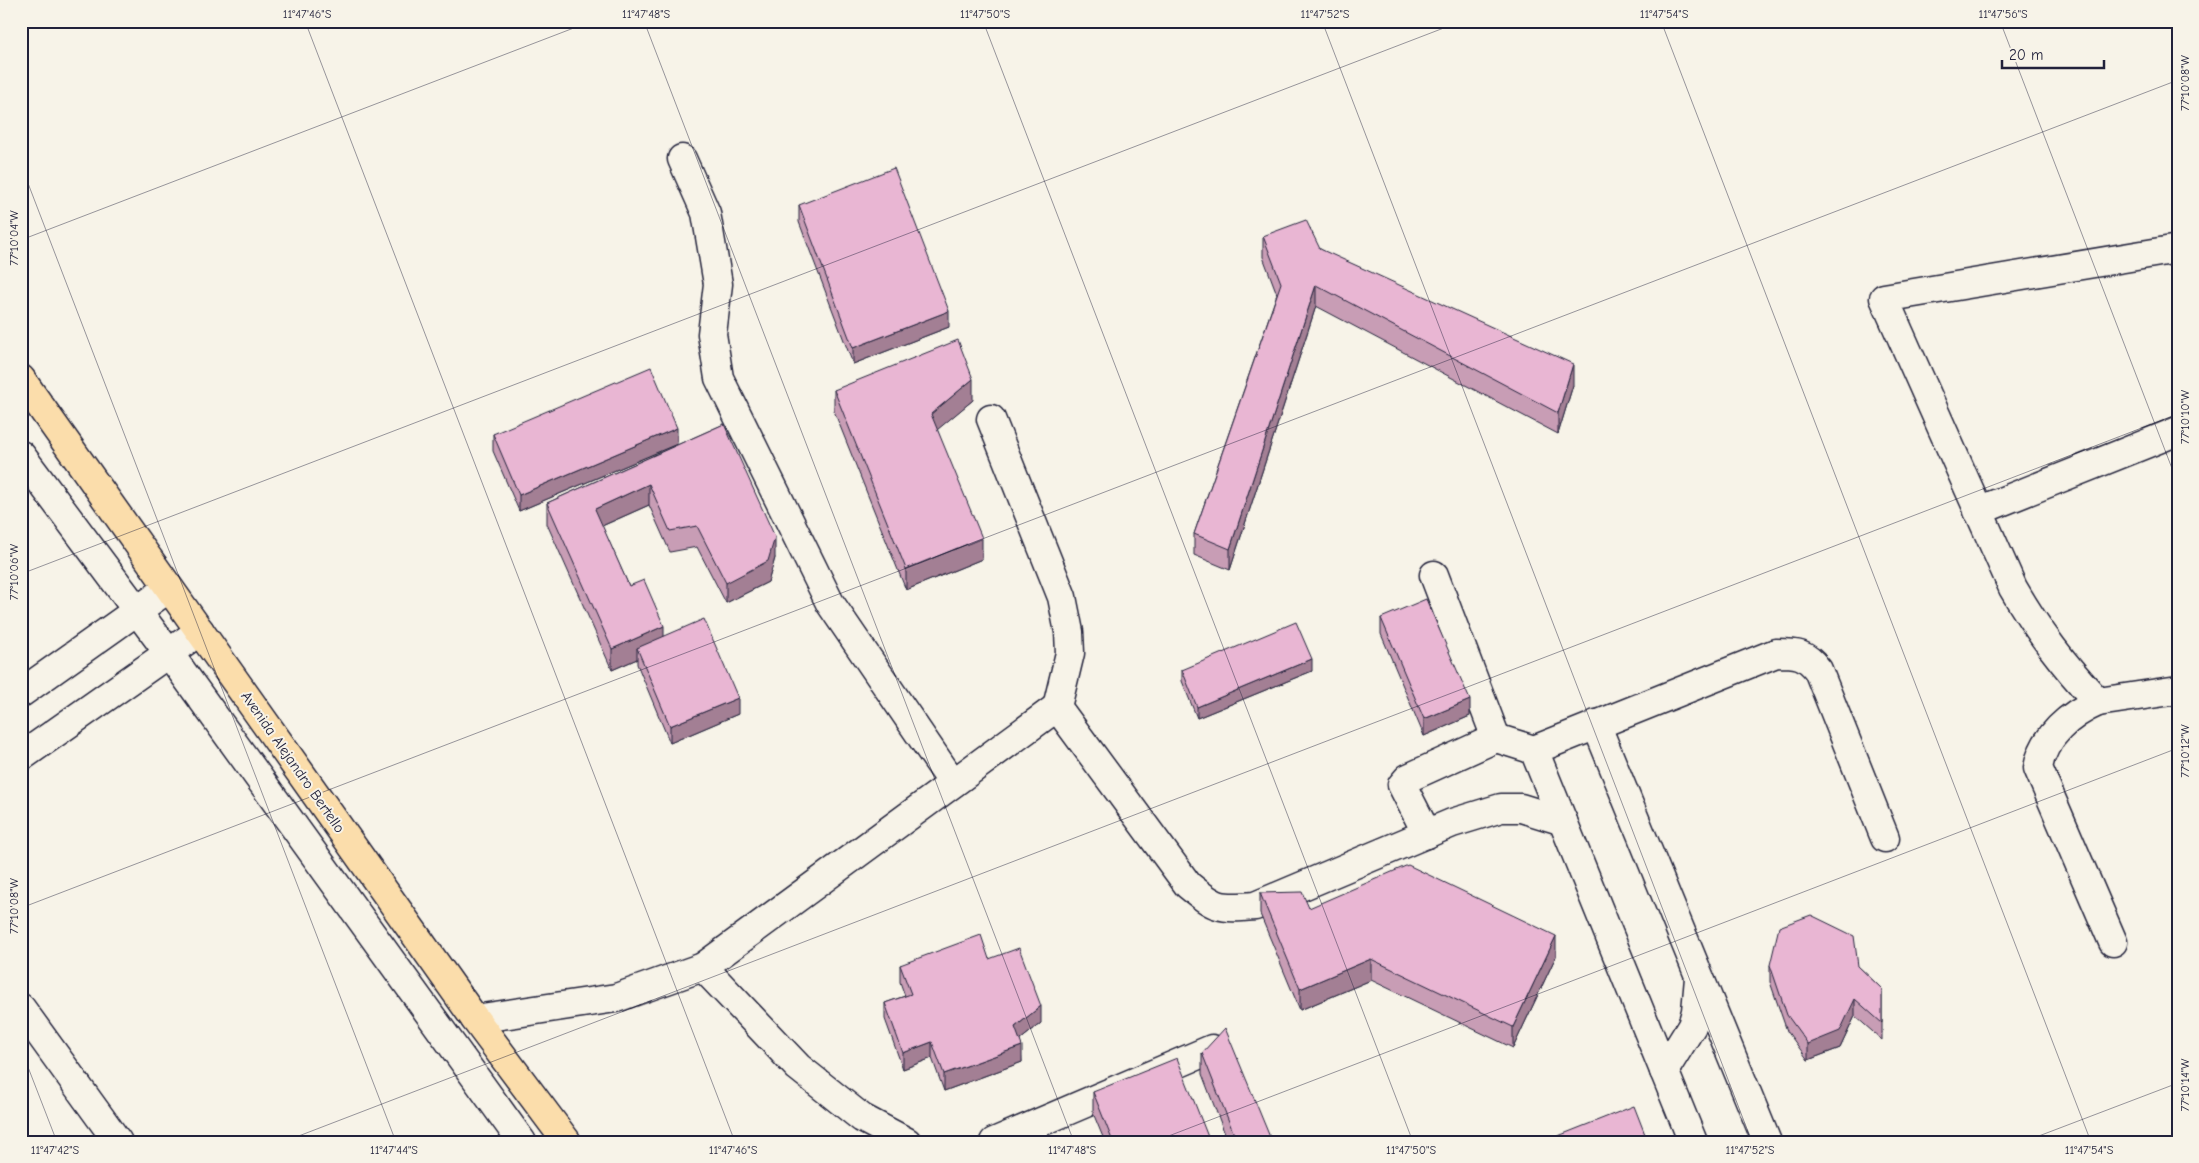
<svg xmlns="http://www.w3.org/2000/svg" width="2199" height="1163" font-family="'Comic Neue',sans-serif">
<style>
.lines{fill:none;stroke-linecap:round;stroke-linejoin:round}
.minor-casing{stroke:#22223b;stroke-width:31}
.major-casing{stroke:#22223b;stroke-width:31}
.minor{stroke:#f7f3e8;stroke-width:28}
.major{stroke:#fbddab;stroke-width:28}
.wall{fill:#c89db5;stroke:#22223b}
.shaded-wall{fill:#a37f94;stroke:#22223b}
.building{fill:#e9b6d3;stroke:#22223b}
.ticks{fill:none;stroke:#22223b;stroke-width:1;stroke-opacity:0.45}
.labels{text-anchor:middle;stroke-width:4;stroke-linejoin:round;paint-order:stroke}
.street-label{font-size:15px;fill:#22223b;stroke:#f7f3e8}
.neatline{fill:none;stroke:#22223b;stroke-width:2}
.ticks-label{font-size:12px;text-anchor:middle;fill:#22223b}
</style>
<rect width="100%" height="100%" fill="#f7f3e8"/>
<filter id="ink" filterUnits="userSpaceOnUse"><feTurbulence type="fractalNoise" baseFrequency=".02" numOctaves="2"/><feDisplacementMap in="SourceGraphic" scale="10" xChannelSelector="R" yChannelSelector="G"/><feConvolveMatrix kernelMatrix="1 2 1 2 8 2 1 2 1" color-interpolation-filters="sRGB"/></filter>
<g filter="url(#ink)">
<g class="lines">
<defs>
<g id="minor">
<polyline points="682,159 706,213 718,284 712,334 719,378 830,603 953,783"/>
<path d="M2178,249L1884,298L2013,588C2039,633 2063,664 2098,702L2178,690"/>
<polyline points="21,455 168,652 522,1142"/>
<polyline points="1978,511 2178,431"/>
<polyline points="1434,575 1496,738"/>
<polyline points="21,693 169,588"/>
<path d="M2098,702C2070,714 2043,737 2038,768L2113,942"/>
<path d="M1057,707L1188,885C1216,908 1219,909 1255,906L1452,823L1501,808H1521L1563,821"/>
<polyline points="1596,724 1767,1142"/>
<path d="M1534,750L1776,653C1797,653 1805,653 1818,670L1885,838"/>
<polyline points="21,757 200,631"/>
<polyline points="1427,834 1402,785 1408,778 1496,738 1534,750 1693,1142"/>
<polyline points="703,967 798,1067 862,1118 907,1142"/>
<polyline points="21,1008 118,1142"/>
<polyline points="475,1019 616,998 703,967 1057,707 1070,653 1069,632 1062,597 991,419"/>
<polyline points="1664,1071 1692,1026 1696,1011 1699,978"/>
<polyline points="994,1142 1212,1049"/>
</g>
<polyline id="major" points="21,379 475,1019 567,1142"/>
</defs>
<use href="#minor" class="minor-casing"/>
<use href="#major" class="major-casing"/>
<use href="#minor" class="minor"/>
<use href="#major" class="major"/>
</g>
<g class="wall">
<polygon points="799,205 949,327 853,364 799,222"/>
<polygon points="1263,236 1320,249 1573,385 1558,434 1316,306 1230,570 1194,555 1194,534 1277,294 1263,257"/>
<polygon points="834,390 973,400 937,429 982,559 906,590 834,411"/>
<polygon points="724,424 775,558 768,582 726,603 697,547 670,552 649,505 602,526 629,586 664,636 738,714 670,743 637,664 637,659 612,670 547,524 547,503"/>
<polygon points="493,434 677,444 519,511 493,451"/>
<polygon points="1381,618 1470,716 1424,736 1381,634"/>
<polygon points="1182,670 1312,671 1197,718 1182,681"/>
<polygon points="1260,893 1309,908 1556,956 1513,1048 1371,980 1300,1010 1260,914"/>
<polygon points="989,959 1041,1023 1020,1040 1022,1062 944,1091 932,1058 903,1069 885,1019 885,1003 905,996 900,982 900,965"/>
<polygon points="1770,965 1858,966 1882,989 1882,1040 1855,1016 1840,1048 1808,1060 1787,1031 1770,982"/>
<polygon points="1202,1053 1272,1142 1228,1142 1202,1074"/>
<polygon points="1093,1092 1210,1142 1105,1142 1093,1113"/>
</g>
<g class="shaded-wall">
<polygon points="1316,285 1316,306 1230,570 1230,549"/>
<polygon points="949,311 949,327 853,364 853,348"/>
<polygon points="1573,364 1573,385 1558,434 1558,413"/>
<polygon points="973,379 973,400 931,435 931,414"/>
<polygon points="677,428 677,444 519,511 519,495"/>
<polygon points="649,484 649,505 595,529 595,509"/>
<polygon points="775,537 775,558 768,582 726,603 726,583"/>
<polygon points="982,538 982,559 906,590 906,569"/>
<polygon points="664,626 664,647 637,648 637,659 612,670 612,649"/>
<polygon points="1312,659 1312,671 1197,718 1197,707"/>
<polygon points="738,698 738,714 670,743 670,726"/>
<polygon points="1470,700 1470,716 1424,736 1424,719"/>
<polygon points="1556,936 1556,956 1513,1048 1513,1027"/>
<polygon points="1371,959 1371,980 1300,1010 1300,989"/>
<polygon points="1855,999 1855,1016 1840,1048 1808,1060 1808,1044"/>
<polygon points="1041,1006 1041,1023 1015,1044 1015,1027"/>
<polygon points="932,1042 932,1058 903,1069 903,1053"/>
<polygon points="1022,1046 1022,1062 944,1091 944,1074"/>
</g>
<g class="building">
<polygon points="894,168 949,311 853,348 799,205"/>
<polygon points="1306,220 1320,249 1573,364 1558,413 1316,285 1230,549 1194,534 1281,283 1263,236"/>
<polygon points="958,340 973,379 931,414 982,538 906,569 834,390"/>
<polygon points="651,367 677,428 519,495 493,434"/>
<polygon points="724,424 775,537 768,561 726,583 697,526 670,531 649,484 595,509 629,586 644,580 664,626 612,649 547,503"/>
<polygon points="1426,599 1470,700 1424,719 1381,618"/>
<polygon points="704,619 738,698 670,726 637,648"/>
<polygon points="1296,622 1312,659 1197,707 1182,670"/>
<polygon points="1408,865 1556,936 1513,1027 1371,959 1300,989 1260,893 1302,892 1309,908"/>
<polygon points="1811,915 1854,936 1858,966 1882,989 1882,1023 1855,999 1840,1031 1808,1044 1787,1015 1770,965 1779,927"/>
<polygon points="981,935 989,959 1019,948 1041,1006 1015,1027 1022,1046 944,1074 932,1042 903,1053 885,1003 911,994 900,965"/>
<polygon points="1225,1028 1272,1142 1237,1142 1202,1053"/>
<polygon points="1177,1058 1210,1142 1113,1142 1093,1092"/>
<polygon points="1634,1106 1648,1142 1543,1142"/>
<polygon points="1904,1139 1905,1142 1898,1142"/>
</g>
</g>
<path class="ticks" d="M305,21L735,1142M644,21L1074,1142M983,21L1413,1142M1322,21L1752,1142M1661,21L2091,1142M2000,21L2178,484M21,165L396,1142M21,240L592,21M21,574L1462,21M21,908L2178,80M21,1049L57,1142M283,1142L2178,414M1153,1142L2178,748M2023,1142L2178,1083"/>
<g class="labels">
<g class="street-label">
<text transform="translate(293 762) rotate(55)" y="5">Avenida Alejandro Bertello</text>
</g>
</g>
<rect width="2199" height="1163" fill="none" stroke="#f7f3e8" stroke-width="55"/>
<path d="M2002 60v8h102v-8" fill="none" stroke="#22223b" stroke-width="2.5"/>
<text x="2009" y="60" font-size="15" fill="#22223b" stroke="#f7f3e8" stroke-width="4" paint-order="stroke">20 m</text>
<rect x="28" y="28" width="2144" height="1108" class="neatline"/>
<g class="ticks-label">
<text x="307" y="18">11°47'46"S</text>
<text x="646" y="18">11°47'48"S</text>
<text x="985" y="18">11°47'50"S</text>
<text x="1325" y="18">11°47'52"S</text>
<text x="1664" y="18">11°47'54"S</text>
<text x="2003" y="18">11°47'56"S</text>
<text transform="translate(2185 83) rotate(-90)" y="4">77°10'08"W</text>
<text transform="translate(14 238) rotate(-90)" y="4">77°10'04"W</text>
<text transform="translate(2185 417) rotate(-90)" y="4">77°10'10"W</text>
<text transform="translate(14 572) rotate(-90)" y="4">77°10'06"W</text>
<text transform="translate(2185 751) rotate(-90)" y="4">77°10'12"W</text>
<text transform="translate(14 906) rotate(-90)" y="4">77°10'08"W</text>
<text transform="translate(2185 1085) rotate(-90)" y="4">77°10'14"W</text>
<text x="55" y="1154">11°47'42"S</text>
<text x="394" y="1154">11°47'44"S</text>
<text x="733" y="1154">11°47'46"S</text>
<text x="1072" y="1154">11°47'48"S</text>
<text x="1411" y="1154">11°47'50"S</text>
<text x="1750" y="1154">11°47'52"S</text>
<text x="2089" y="1154">11°47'54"S</text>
</g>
</svg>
